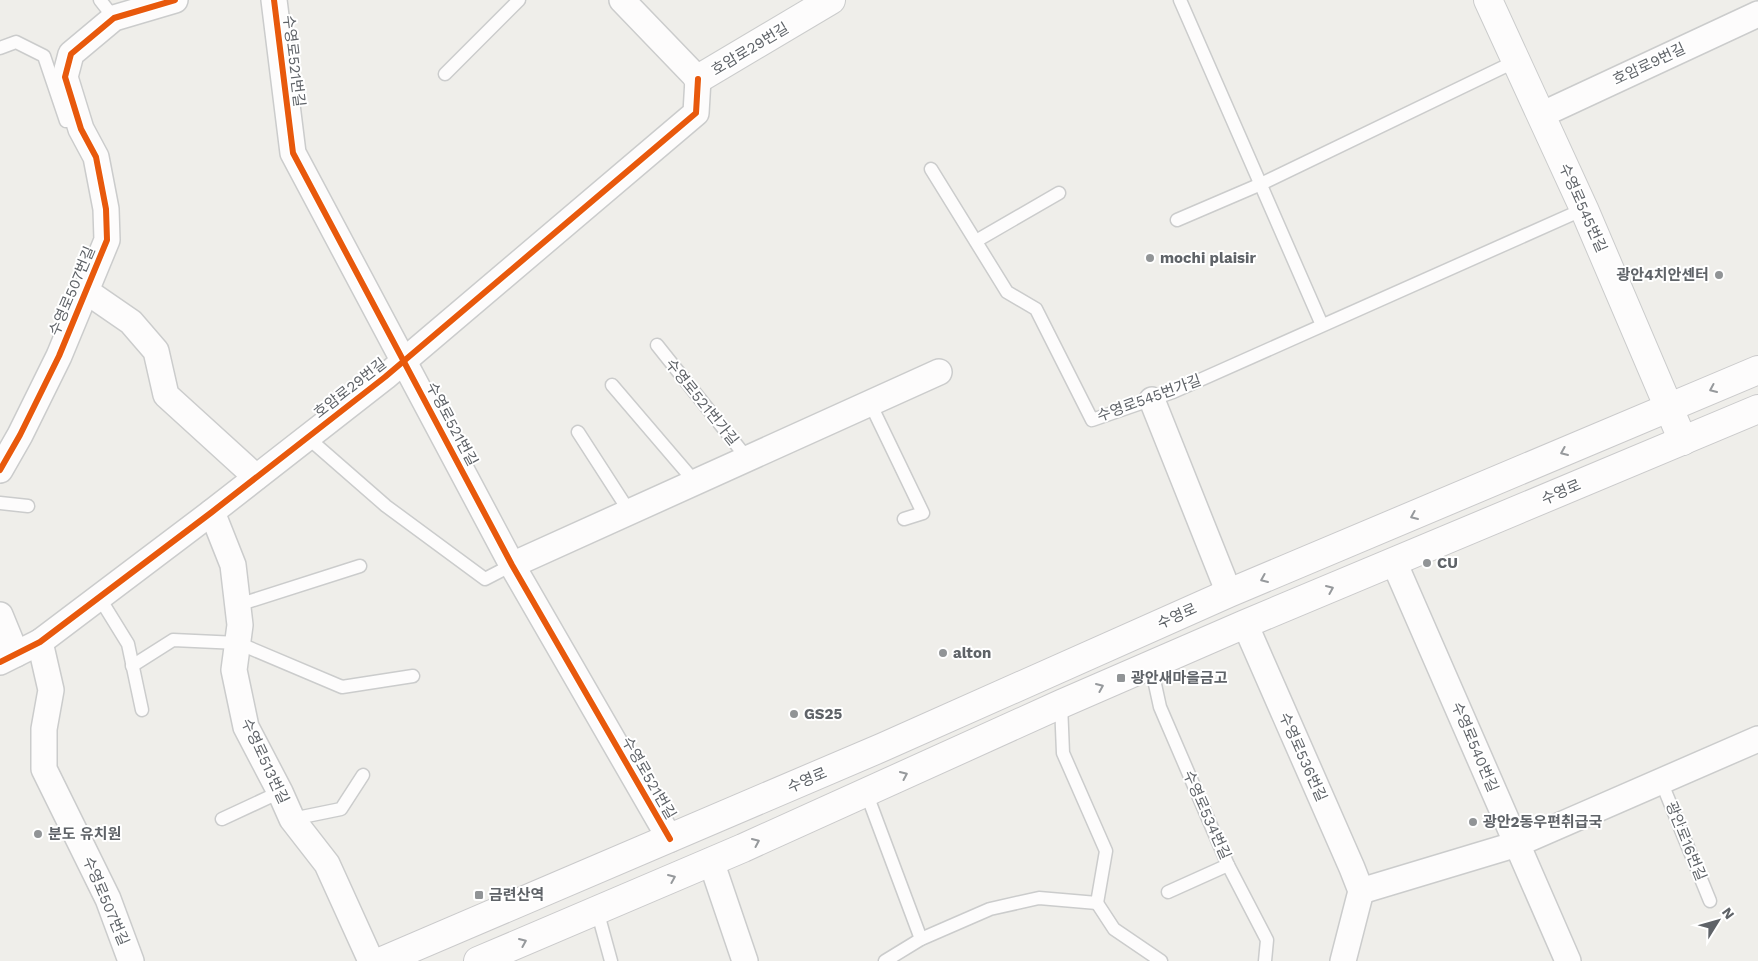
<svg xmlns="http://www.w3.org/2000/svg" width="1758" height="961" font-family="'Work Sans','Noto Sans KR',sans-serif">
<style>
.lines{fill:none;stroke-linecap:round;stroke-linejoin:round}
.service-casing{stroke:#cbcccc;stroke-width:15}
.minor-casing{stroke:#cbcccc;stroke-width:28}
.tertiary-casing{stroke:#cbcccc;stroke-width:30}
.secondary-casing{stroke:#cacacb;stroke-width:30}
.service{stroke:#fdfcfc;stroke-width:12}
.minor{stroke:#fdfcfc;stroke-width:25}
.tertiary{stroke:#fdfcfc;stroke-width:28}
.secondary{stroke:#fdfcfc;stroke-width:28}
.cycleway-casing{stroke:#fff;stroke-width:9}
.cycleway{stroke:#e8590c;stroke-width:6}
.oneway{stroke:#96999c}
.poi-dot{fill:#919496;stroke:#fff;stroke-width:2}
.labels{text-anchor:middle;stroke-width:4;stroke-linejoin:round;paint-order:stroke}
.street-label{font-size:15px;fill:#5f6368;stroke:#fff}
.poi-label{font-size:15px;font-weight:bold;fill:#5f6368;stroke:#fff;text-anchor:start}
</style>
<rect width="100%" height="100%" fill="#efeeea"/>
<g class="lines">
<defs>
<g id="service">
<polyline points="100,0 114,18"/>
<polyline points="1180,0 1322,325"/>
<polyline points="0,48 16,42 44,56 66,121"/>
<polyline points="445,74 519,0"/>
<polyline points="931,169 1007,292 1036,309 1092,420 1173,392 1584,209"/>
<polyline points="1177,220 1261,184 1516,61"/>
<polyline points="976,241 1059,193"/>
<polyline points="657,345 747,458"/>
<polyline points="612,385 695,482"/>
<polyline points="870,403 923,513 904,519"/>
<polyline points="578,432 629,511"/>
<polyline points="307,437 386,506 485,579 512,565"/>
<polyline points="0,503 28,506"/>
<polyline points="99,597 128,644 142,710"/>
<polyline points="238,605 360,566"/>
<polyline points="132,666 173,640 238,643 342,687 413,676"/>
<polyline points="1151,666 1160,707 1228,865 1267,940 1265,961"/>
<polyline points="1061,704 1063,753 1106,851 1097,903"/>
<polyline points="1661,781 1710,901"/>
<polyline points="866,792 921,939"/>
<polyline points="222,819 280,792"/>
<polyline points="292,819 341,809 363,775"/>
<polyline points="1168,892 1228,865"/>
<polyline points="1097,903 1114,929 1161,961"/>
<polyline points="597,910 611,961"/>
<polyline points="885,961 921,939 990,909 1039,898 1097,903"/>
</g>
<g id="minor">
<polyline points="274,0 293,153 512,565 670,839"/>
<polyline points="1541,115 1758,14"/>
<polyline points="86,291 131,322 156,351 166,395 256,477"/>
<polyline points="1152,400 1229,593"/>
<polyline points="0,470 20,435 59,356 107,240 106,209 96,157 81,129 65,77 71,54 114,18 175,0"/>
<polyline points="212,512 233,565 240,625 234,670 246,727 280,792 292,819 327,864 371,961"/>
<polyline points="1394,562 1568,961"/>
<polyline points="512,565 939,372"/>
<polyline points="0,615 16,654"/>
<polyline points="1245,624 1352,868 1361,891 1343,961"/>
<polyline points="40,642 51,690 44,729 44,769 108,899 131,961"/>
<polyline points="0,662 40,642 212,512 385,377 696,113 698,79 622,0"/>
<polyline points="711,861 745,961"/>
<polyline points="1361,891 1517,844 1758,739"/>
</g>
<g id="tertiary">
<polyline points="1488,0 1584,209 1683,441"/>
<polyline points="698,79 831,0"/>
</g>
<g id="secondary">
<polyline points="382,961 883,747 1229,593 1758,370"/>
<polyline points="478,961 743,848 1061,704 1245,624 1758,409"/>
</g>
</defs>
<use href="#service" class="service-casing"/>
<use href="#minor" class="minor-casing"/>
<use href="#tertiary" class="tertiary-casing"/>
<use href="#secondary" class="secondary-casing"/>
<use href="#service" class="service"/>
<use href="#minor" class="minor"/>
<use href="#tertiary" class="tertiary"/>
<use href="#secondary" class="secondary"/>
<defs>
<g id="cycleway">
<polyline points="274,0 293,153 512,565 670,839"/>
<polyline points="0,470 20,435 59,356 107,240 106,209 96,157 81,129 65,77 71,54 114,18 175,0"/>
<polyline points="0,662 40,642 212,512 385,377 696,113 698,79"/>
</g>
</defs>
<use href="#cycleway" class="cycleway-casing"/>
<use href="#cycleway" class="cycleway"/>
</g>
<defs><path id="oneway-chevron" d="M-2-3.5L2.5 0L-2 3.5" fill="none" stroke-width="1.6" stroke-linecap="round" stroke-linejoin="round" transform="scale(1.25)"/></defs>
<g class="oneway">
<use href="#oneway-chevron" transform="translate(1713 389) rotate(156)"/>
<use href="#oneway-chevron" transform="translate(1564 452) rotate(157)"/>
<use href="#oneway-chevron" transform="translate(1414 516) rotate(157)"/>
<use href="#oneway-chevron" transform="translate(1264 579) rotate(157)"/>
<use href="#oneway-chevron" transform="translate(1330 589) rotate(-23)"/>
<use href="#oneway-chevron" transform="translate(1100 687) rotate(-23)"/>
<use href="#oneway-chevron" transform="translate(904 775) rotate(-24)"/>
<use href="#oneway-chevron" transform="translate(756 842) rotate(-24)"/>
<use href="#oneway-chevron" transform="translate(672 878) rotate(-23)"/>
<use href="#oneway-chevron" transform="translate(523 942) rotate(-23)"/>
</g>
<g class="poi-dot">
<circle cx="1150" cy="258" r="5"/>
<circle cx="1719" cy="275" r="5"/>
<circle cx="1427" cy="563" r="5"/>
<circle cx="943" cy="653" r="5"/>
<rect x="1116" y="673" width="10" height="10" rx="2.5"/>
<circle cx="794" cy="714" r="5"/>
<circle cx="1473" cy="822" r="5"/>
<circle cx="38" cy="834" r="5"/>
<rect x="474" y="890" width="10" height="10" rx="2.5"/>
</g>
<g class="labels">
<g class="street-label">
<text transform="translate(750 49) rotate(-31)" y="5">호암로29번길</text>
<text transform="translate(294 61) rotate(83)" y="5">수영로521번길</text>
<text transform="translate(1649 64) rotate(-25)" y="5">호암로9번길</text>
<text transform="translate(1583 208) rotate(66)" y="5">수영로545번길</text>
<text transform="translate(72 291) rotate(-67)" y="5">수영로507번길</text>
<text transform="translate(350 388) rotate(-38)" y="5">호암로29번길</text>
<text transform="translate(1149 398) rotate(-20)" y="5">수영로545번가길</text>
<text transform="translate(702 402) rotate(51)" y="5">수영로521번가길</text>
<text transform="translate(452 424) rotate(62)" y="5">수영로521번길</text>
<text transform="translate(1561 492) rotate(-23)" y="5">수영로</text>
<text transform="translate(1177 616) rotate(-24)" y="5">수영로</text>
<text transform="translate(1475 747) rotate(67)" y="5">수영로540번길</text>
<text transform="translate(1303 757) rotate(66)" y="5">수영로536번길</text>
<text transform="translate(265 761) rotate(65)" y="5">수영로513번길</text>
<text transform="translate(649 778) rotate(60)" y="5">수영로521번길</text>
<text transform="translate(807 780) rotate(-23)" y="5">수영로</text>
<text transform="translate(1207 815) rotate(66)" y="5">수영로534번길</text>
<text transform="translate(1686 841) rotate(68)" y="5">광안로16번길</text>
<text transform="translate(106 901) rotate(67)" y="5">수영로507번길</text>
</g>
<g class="poi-label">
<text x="1160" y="263">mochi plaisir</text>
<text x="1709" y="280" text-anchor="end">광안4치안센터</text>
<text x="1437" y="568">CU</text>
<text x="953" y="658">alton</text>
<text x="1131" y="683">광안새마을금고</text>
<text x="804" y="719">GS25</text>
<text x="1483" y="827">광안2동우편취급국</text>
<text x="48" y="839">분도 유치원</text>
<text x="489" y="900">금련산역</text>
</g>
</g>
<g transform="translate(1718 921) rotate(53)" stroke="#ffffff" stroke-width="4" paint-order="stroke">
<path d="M0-4L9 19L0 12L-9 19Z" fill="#5f6368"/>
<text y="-8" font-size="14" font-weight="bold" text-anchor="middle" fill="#5f6368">N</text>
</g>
</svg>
